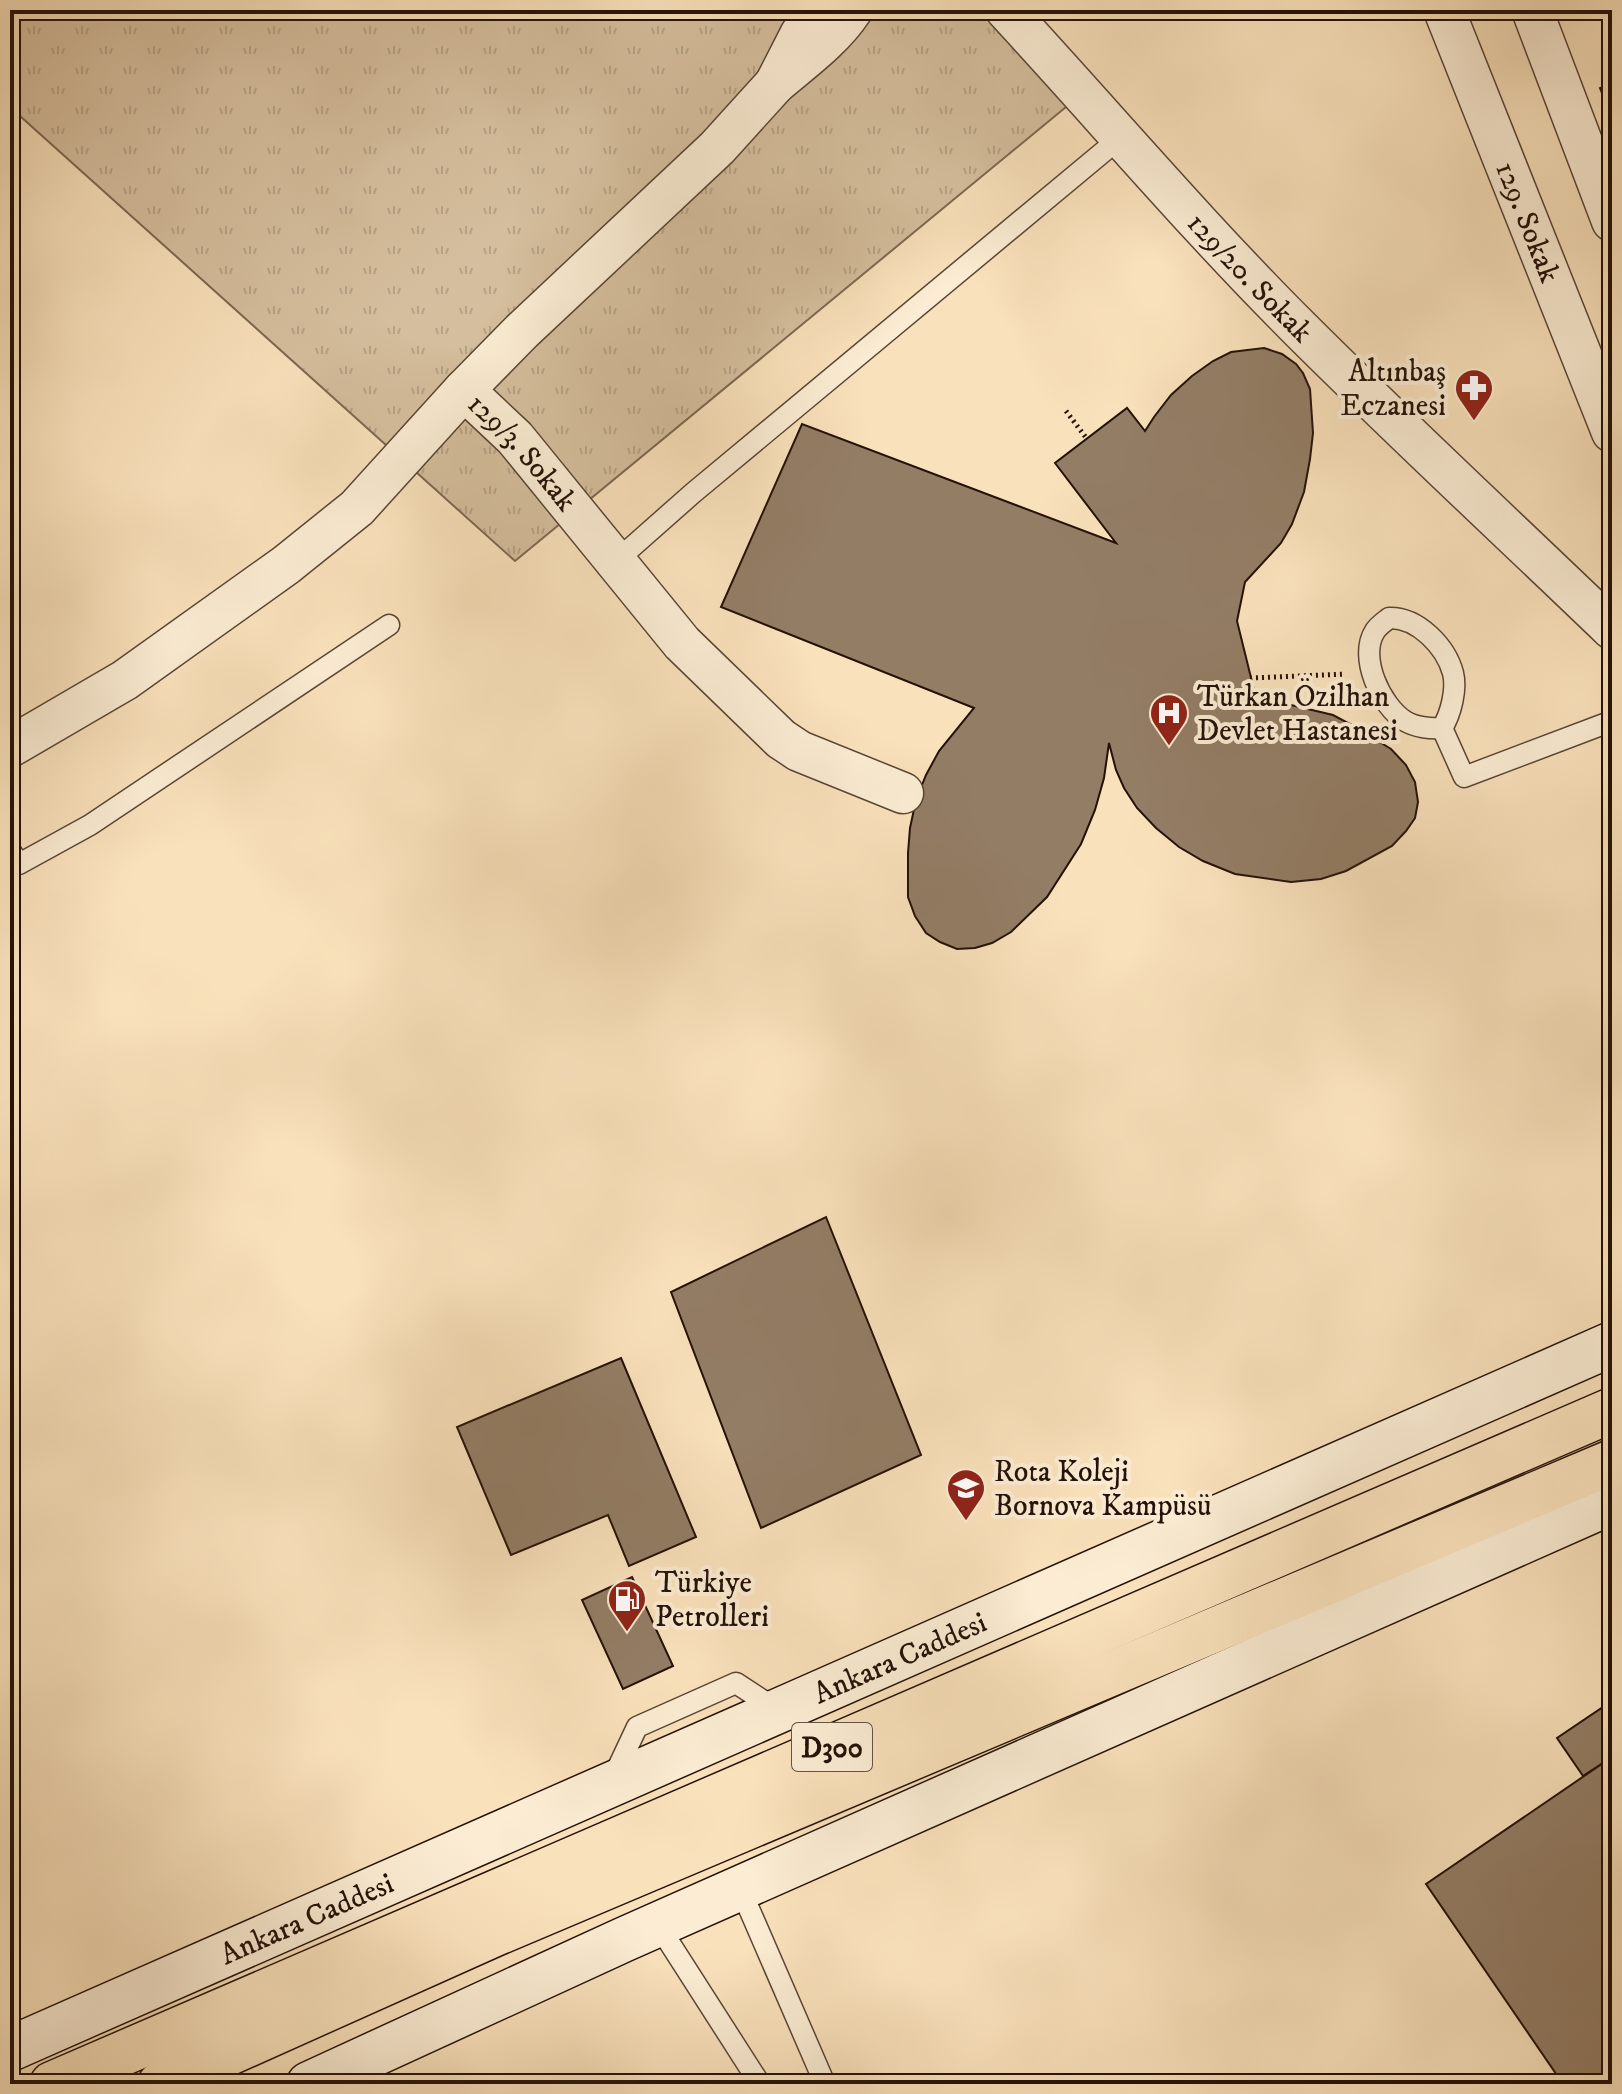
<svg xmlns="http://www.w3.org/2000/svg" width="1622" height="2094" font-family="'IM FELL DW Pica',serif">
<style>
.grass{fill:url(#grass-tufts);stroke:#7c6852;stroke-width:2}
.building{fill:#937d65;stroke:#241108;stroke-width:2}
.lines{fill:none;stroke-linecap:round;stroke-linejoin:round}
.service-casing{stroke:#594535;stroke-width:23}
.minor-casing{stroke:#594535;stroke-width:43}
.secondary-casing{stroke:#241108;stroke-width:47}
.trunk-casing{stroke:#241108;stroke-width:47}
.path{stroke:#241108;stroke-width:5;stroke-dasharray:2 4;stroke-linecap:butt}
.service{stroke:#fbecd3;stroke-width:20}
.minor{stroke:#fbecd3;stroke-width:40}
.secondary{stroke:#fbecd3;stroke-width:44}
.trunk{stroke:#f9e1bb;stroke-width:44}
.labels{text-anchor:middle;stroke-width:8;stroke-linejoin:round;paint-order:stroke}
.shield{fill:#fbecd3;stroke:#645345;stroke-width:2}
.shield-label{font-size:28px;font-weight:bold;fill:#241108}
.street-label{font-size:30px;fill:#241108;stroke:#fbecd3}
.poi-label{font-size:30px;fill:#241108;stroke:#fbecd3;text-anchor:start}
</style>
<defs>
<pattern id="grass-tufts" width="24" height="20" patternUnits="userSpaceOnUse" patternTransform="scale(2)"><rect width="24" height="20" fill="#d5be9d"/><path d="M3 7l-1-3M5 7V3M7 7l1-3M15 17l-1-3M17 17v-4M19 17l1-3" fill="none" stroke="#b7a286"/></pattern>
</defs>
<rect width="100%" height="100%" fill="#f9e1bb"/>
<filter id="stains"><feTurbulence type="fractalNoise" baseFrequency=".0025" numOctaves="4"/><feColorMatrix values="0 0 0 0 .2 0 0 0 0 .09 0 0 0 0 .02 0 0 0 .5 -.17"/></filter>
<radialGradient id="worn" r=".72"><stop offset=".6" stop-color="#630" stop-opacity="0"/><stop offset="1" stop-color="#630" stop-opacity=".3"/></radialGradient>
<polygon class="grass" points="10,10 1006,10 1083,93 515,561 10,107"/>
<g class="building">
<polygon points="1612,84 1612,118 1600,88"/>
<polygon points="1264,348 1282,354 1296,364 1303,373 1310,389 1313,433 1310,459 1304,492 1292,524 1281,543 1245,582 1237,621 1258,706 1291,705 1333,715 1352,725 1391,749 1406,765 1415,782 1418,802 1415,818 1406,831 1392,846 1346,871 1321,879 1291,882 1235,874 1203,861 1179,847 1156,828 1137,808 1124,788 1116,770 1109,743 1104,778 1095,810 1081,844 1047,897 1011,932 992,943 975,948 957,949 940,942 926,933 915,916 908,897 908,853 910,828 916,800 926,775 939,751 974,708 721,607 802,424 1116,543 1055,463 1127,408 1145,431 1154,417 1171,395 1192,376 1213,361 1231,352"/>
<polygon points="826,1217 921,1455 761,1528 671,1292"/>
<polygon points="621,1358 696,1537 629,1566 608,1515 511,1555 457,1427"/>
<polygon points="632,1577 673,1666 623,1689 582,1600"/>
<polygon points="1612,1701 1612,1757 1583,1776 1557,1738"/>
<polygon points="1612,1757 1612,2084 1563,2084 1426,1884"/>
</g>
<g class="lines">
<defs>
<g id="service">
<polyline points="615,562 693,493 1120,138"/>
<path d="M1389,618C1418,617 1446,647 1453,673C1457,689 1451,714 1442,728C1430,729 1415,727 1405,721C1381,706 1358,657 1375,631C1378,626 1384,622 1389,618Z"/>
<polyline points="1442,728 1464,777 1612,721"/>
<polyline points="10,850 19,864 90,825 389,625"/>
<polyline points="613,1778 637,1727 736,1683 779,1711"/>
<polyline points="740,1888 825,2084"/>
<polyline points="651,1930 660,1928 760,2084"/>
</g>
<g id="minor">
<path d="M816,10L800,35L775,84C802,61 833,39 852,10"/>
<path id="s1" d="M1006,10C1103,115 1196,225 1297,326C1400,429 1507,528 1612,629"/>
<path id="s2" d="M1444,10L1612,432"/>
<polyline points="1532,10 1612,221"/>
<path id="s3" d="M775,84L717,148L522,331L464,390L515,438L682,643L781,739L799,751L903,793"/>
<polyline points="10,747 125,680 286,565 357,508 464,390"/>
</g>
<g id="secondary">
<path id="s4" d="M10,2049L1612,1344"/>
<polyline points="309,2084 625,1939 1596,1509 1612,1504"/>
</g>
<g id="trunk">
<polyline points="52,2084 1612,1410"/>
<polyline points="160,2084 495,1934 1612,1462"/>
</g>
</defs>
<use href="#service" class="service-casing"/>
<use href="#minor" class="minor-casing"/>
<use href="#secondary" class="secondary-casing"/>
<use href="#trunk" class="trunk-casing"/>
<g class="path">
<polyline points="1066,411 1087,439"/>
<polyline points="1250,678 1345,674"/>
</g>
<use href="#service" class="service"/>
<use href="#minor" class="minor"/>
<use href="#secondary" class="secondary"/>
<use href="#trunk" class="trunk"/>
</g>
<defs>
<symbol id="pharmacy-pin" viewBox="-11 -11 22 30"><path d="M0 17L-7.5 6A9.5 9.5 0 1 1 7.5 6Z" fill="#8f2418" stroke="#fbecd3"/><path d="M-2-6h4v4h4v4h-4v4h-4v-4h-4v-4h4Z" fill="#fff"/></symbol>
<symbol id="hospital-pin" viewBox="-11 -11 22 30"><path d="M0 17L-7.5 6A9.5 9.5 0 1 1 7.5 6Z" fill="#8f2418" stroke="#fbecd3"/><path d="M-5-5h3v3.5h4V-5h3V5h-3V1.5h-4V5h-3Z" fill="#fff"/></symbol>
<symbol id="school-pin" viewBox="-11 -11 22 30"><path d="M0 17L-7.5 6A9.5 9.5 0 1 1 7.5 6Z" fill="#8f2418" stroke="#fbecd3"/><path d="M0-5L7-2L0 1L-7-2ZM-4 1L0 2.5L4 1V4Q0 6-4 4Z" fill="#fff"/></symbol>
<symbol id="fuel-pin" viewBox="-11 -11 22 30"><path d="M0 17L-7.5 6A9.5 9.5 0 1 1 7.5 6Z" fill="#8f2418" stroke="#fbecd3"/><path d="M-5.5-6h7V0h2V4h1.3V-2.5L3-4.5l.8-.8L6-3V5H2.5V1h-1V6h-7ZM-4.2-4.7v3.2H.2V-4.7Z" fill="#fff"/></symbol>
</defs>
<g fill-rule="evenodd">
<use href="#pharmacy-pin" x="1452" y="366" width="44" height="60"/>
<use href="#hospital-pin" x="1147" y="691" width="44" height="60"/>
<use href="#school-pin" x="944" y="1466" width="44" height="60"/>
<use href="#fuel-pin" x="605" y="1577" width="44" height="60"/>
</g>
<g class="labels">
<rect class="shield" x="792" y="1723" width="80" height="48" rx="6"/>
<g class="shield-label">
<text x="832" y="1757">D300</text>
</g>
<g class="street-label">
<text dy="10" stroke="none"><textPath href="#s2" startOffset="228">129. Sokak</textPath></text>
<text dy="10" stroke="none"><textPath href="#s1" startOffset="362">129/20. Sokak</textPath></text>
<text dy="10" stroke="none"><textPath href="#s3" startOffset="522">129/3. Sokak</textPath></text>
<text dy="10" stroke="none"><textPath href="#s4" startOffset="972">Ankara Caddesi</textPath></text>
<text dy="10" stroke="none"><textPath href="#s4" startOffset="324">Ankara Caddesi</textPath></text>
</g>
<g class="poi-label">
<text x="1446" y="381" text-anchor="end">Altınbaş<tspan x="1446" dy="34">Eczanesi</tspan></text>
<text x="1197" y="706">Türkan Özilhan<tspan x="1197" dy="34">Devlet Hastanesi</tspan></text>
<text x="994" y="1481">Rota Koleji<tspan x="994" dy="34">Bornova Kampüsü</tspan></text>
<text x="655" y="1592">Türkiye<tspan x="655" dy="34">Petrolleri</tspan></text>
</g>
</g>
<rect width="1622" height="2094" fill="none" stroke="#f9e1bb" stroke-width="40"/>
<rect x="12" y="12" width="1598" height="2070" fill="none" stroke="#241108" stroke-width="4"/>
<rect x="20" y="20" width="1582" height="2054" fill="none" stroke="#241108" stroke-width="2"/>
<rect width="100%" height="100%" filter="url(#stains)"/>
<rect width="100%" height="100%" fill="url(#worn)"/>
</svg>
